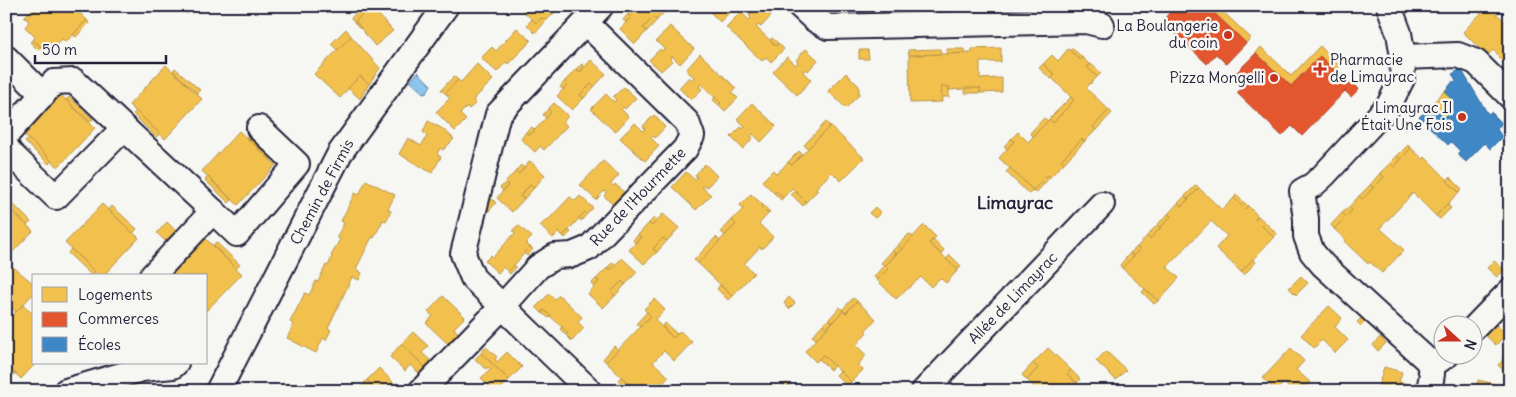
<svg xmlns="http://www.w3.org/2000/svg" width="1516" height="397" font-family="Delius,sans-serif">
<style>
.water{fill:#8dc4eb;stroke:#6283a5}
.homes{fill:#f2c14e;stroke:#b49148}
.shops{fill:#e4572e;stroke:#aa4732}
.schools{fill:#3f88c5;stroke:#36699c}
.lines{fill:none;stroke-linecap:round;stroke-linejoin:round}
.minor-casing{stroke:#22223b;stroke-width:28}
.minor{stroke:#f6f6f2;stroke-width:24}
.poi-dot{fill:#c8321e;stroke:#f6f6f2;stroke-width:2}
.labels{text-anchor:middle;stroke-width:5;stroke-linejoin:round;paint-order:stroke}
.poi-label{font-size:15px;fill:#22223b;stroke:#f6f6f2;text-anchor:end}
.street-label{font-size:15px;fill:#22223b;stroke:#f6f6f2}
.quarter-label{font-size:18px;font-weight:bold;fill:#22223b;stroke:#f6f6f2}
</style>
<rect width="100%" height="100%" fill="#f6f6f2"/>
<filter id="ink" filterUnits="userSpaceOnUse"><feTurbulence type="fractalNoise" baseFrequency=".02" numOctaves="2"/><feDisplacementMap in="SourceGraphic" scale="10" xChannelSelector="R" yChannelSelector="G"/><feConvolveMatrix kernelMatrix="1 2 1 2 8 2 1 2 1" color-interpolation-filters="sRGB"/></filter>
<g filter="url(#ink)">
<polygon class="water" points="418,72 431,85 427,92 423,93 410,81"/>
<g class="homes">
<polygon points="36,6 40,6 27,19 24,17"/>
<polygon points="40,6 72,6 87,20 66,42 62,39 50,51 43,45 41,47 33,40 35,37 25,27 29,22 27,19"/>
<polygon points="178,6 194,6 187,14"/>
<polygon points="364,6 371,6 393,31 375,46 355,21 362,15 358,11"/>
<polygon points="523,6 553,6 552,7 556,11 547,20 541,18 536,23 521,9"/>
<polygon points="635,6 669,7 657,20 654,17 643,28 647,31 635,44 620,29 631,17 628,14"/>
<polygon points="704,6 735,6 735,7 720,22"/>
<polygon points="757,6 761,6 771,16 761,27 758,25 756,27 776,46 778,43 784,49 771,62 766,57 762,61 726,27 741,12 749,20 751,18 749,15"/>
<polygon points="1214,6 1224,6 1221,10 1251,38 1246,43 1211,10"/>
<polygon points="1488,6 1510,26 1510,69 1498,57 1499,56 1493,50 1487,56 1463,32"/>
<polygon points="358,11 362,15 355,21 361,28 360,29 351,18"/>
<polygon points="628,14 631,17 626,22 623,20"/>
<polygon points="654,17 657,20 647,31 643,28"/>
<polygon points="541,18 547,20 535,33 527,25 532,19 536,23"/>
<polygon points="87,20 89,23 76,37 73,35"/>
<polygon points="670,26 694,49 680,64 672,56 670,58 672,61 661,71 649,60 660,49 662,51 664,49 656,41"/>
<polygon points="517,28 531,41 508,64 506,62 497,72 481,58 492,47 496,51"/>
<polygon points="346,29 351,36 337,50 331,44"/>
<polygon points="351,36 380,68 369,84 360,76 340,98 314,74"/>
<polygon points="772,38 778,43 776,46 770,40"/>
<polygon points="33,40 41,47 38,50 30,42"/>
<polygon points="1320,46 1340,66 1335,71 1320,56 1291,86 1256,53 1261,47 1291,76"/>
<polygon points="1001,48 1001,62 980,62 980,79 1002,78 1002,92 980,93 980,88 949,90 949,87 941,87 942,102 910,103 909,55 972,53 972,49"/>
<polygon points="1072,48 1082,57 1080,60 1070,51"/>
<polygon points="806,49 818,60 808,71 805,69 803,72 811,80 797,95 773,72 787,57 796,65 798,62 796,60"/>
<polygon points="940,49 941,54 909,55 908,50"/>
<polygon points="947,49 965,49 965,53 948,54"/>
<polygon points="1068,49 1080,60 1082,57 1090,65 1087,67 1097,77 1086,88 1109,110 1093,127 1096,130 1084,142 1082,139 1061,160 1064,163 1050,177 1048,175 1033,190 999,158 1014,141 1011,139 1018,132 1028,142 1049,119 1053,123 1074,100 1052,78 1055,75 1043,64 1052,55 1058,61"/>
<polygon points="859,50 868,50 869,59 859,59"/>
<polygon points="700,54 736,88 732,93 738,98 725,111 719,105 721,103 701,84 699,87 702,89 691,100 679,88 689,77 692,80 694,77 686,70"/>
<polygon points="591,60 606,74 594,87 591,84 580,95 584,98 572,110 557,96 568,84 565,81 576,69 580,72"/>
<polygon points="477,64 493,80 473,100 476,103 469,109 467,107 460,114 466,120 455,131 436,112 450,98 445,93 458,80 461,82"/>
<polygon points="582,64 584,66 580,72 576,69"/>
<polygon points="1043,64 1055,75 1051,79 1039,68"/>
<polygon points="1091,64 1101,73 1097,77 1087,67"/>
<polygon points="166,65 202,99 165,139 129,105"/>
<polygon points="175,68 200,90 197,93 173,71"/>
<polygon points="846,73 859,86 859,95 846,108 828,91"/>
<polygon points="360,76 369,84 360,99 348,88"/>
<polygon points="454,76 458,80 445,93 441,90"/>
<polygon points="565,81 568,84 563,89 560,87"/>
<polygon points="591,84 594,87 584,98 580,95"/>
<polygon points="1449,86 1450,87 1445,92 1454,102 1452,107 1448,108 1448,114 1445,117 1432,106 1427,111 1426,110"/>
<polygon points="624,87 636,98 625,109 623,107 621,109 629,117 615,132 591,109 606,94 614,102 616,100 613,97"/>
<polygon points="941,87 949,87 949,97 942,97"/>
<rect x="965" y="88" width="15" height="5"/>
<polygon points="59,93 95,128 58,167 21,132"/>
<polygon points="69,97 93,119 90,122 66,100"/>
<polygon points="715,97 721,103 719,105 713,100"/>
<polygon points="1071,97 1074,100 1053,123 1049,119"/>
<polygon points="554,103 568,116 563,122 567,126 544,150 540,146 535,152 521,139 526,132 529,135 535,130 551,112 548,109"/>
<polygon points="752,103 776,126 761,142 753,134 751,136 753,138 743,149 731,137 741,127 743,129 745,126 737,119"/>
<polygon points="548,109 551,112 546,118 543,115"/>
<polygon points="1109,110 1112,113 1096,130 1093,127"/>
<polygon points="136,111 160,134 156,137 133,114"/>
<polygon points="654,115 665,127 655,138 653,136 651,138 659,146 645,161 620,138 635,123 643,131 645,129 643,126"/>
<polygon points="1044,118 1048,121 1033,136 1030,133"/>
<polygon points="428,121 443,129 454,139 443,150 440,148 437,154 441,157 432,173 399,154 408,138 421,146 427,136 423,132"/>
<polygon points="826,122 830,126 808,149 804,145"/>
<polygon points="830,126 864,158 841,181 832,172 816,188 818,190 806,202 792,188 783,198 776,191 774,193 762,181 773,170 777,174 788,162 792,165"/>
<polygon points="532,127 535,130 529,135 526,132"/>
<polygon points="239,131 276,165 238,205 202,171"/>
<polygon points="249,134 274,156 270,160 246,137"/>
<polygon points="29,139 52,161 49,164 25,142"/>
<polygon points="1011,139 1014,141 1007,149 1004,146"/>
<polygon points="1082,139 1084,142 1064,163 1061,160"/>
<polygon points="1408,145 1411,148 1400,160 1397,156"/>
<polygon points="1411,148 1423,159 1425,157 1448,180 1447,181 1459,192 1436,216 1413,193 1380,228 1404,250 1382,273 1370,262 1368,264 1344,241 1346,240 1334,229 1352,210 1349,207 1359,196 1362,199 1384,177 1380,173 1390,163 1394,167"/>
<polygon points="799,151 802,154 792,165 788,162"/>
<polygon points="1397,156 1400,160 1394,167 1390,163"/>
<polygon points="530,161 545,175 534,188 530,185 520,196 524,199 512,212 497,198 508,185 505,183 516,171 519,174"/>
<polygon points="603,161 619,175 611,184 613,186 615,184 626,194 615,206 604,196 606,193 604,191 596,200 580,185"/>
<polygon points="705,164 717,176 707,187 704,185 702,187 711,195 696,210 672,187 686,172 695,180 697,177 695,175"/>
<polygon points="521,165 524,168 519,174 516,171"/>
<polygon points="1010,168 1033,190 1029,194 1006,172"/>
<polygon points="6,173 13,179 6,186"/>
<polygon points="1380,173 1384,177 1373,188 1370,185"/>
<polygon points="1048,175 1050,177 1036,193 1033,190"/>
<polygon points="208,177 232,200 229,203 205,180"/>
<polygon points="1450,177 1462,189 1459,192 1447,181"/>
<polygon points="366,180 395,195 388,209 391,211 386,221 383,220 374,238 372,237 356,269 362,273 359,280 352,277 328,328 331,330 326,340 323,338 316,353 287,338 294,324 290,322 305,293 309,295 316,281 318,282 326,265 328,266 332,257 331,256 340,239 337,237 344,223 341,221 355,193 359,195"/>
<polygon points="505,183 508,185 503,191 500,188"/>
<polygon points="530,185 534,188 524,199 520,196"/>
<polygon points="1196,185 1199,188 1188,199 1185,196"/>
<polygon points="1370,185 1373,188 1362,199 1359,196"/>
<polygon points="1199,188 1222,210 1234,198 1245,209 1248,206 1258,216 1255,219 1274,237 1241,272 1216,248 1227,236 1211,221 1167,267 1179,278 1158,301 1122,268 1140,250 1137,247 1147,236 1150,239 1171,216 1168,214 1178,203 1182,206"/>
<polygon points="776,191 783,198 781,200 774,193"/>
<polygon points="795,191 806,202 803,206 791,194"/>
<polygon points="751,194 763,205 761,207 768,214 759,224 773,237 762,249 760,247 744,264 754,273 732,296 698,263 736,224 732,220 743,209 740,205"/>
<polygon points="1236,195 1248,206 1245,209 1234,198"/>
<polygon points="580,196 593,208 587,214 585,212 563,236 559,232 553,238 540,226 546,220 547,221 570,197 575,201"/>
<polygon points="1185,196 1188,199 1182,206 1178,203"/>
<polygon points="7,198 31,222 27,225 6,205"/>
<polygon points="491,198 496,203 489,211 484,206"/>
<polygon points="102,204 139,238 103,276 99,276 65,243"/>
<polygon points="1447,204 1451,208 1440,219 1436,216"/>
<polygon points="6,205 33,231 6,259"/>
<polygon points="763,205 770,212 768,214 761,207"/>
<polygon points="112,206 137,229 133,233 109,210"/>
<polygon points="875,207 881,213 875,218 869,213"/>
<polygon points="1349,207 1352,210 1346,217 1342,213"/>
<polygon points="585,212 587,214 581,221 579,218"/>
<polygon points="1510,212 1510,225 1503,219"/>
<polygon points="1342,213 1346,217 1334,229 1331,225"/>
<polygon points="663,214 679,228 667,241 663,238 653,249 657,252 644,264 629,250 641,237 638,235 649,223 652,226"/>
<polygon points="1168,214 1171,216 1160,228 1157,225"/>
<polygon points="1258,216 1265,222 1262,226 1255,219"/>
<polygon points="654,218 657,221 652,226 649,223"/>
<polygon points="732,220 736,224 725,235 721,232"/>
<polygon points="167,222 176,231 165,241 157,233"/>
<polygon points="1265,222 1277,234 1274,237 1262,226"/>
<polygon points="518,225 532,237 526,243 530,247 508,272 503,267 498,273 485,261 491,255 493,257 515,233 513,230"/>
<polygon points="924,225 936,237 929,243 958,270 946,283 940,278 931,287 921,277 896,299 877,280 888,269 885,266"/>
<polygon points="1157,225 1160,228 1150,239 1147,236"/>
<polygon points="569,230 571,232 565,238 563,236"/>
<polygon points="909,234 913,237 902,249 898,245"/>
<polygon points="638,235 641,237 635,243 633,240"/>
<polygon points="716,237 720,241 698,263 694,260"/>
<polygon points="663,238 667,241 657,252 653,249"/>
<polygon points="206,239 242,274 206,311 206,276 171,276"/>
<polygon points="933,240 944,250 941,254 929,243"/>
<polygon points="216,242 240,265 236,268 213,245"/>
<polygon points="898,245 902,249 896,254 892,251"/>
<polygon points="530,247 533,249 527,256 524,253"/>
<polygon points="1137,247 1140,250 1134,256 1130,253"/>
<polygon points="71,249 95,272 92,276 68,253"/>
<polygon points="892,251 896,254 885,266 881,263"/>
<polygon points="1130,253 1134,256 1122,268 1120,265"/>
<polygon points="950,255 961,266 958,270 946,259"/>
<polygon points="622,258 637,272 625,285 622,281 611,292 615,296 603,308 588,294 599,281 596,279 608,267 610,270"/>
<polygon points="1253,259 1256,262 1244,275 1241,272"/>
<polygon points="6,261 34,284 34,293 16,312 6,303"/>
<polygon points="1494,261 1504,270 1497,277 1487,268"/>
<polygon points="613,262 616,265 610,270 608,267"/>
<polygon points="514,265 516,267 510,274 508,272"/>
<polygon points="884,265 888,269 877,280 874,277"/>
<polygon points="1301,276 1308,283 1296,295 1289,288"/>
<polygon points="596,279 599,281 594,287 591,284"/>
<polygon points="622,281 625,285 615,296 611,292"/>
<polygon points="720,285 732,296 728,300 717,289"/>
<polygon points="1145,289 1158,301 1154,304 1142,292"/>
<polygon points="549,294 555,299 559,295 582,317 578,322 584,328 572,341 566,335 568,333 544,310 542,313 536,307"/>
<polygon points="443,296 465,317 454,328 459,334 449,345 426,323 433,316 428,312"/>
<polygon points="789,297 795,303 789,309 784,303"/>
<polygon points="853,298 857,301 846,313 842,310"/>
<polygon points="654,299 665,310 655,320 673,338 680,331 692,342 674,361 664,351 653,362 669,377 655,391 636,391 606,362 651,316 644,309"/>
<polygon points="857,301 876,319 865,331 867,332 856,345 866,355 858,365 863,370 851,382 823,355 816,362 805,351 843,311 846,313"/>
<polygon points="23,305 34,315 34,363 36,363 21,379 6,364 6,322"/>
<polygon points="1329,306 1342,318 1335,327 1348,340 1335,353 1322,340 1314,348 1301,335"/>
<polygon points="840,307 843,311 832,322 829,319"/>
<polygon points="544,310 551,316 549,318 542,313"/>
<polygon points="647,312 651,316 639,327 636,324"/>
<polygon points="1361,318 1365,322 1361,326 1357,322"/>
<polygon points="829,319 832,322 827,328 823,324"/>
<polygon points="665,323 677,334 673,338 662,326"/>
<polygon points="823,324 827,328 816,339 812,336"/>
<polygon points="1496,324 1506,334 1496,345 1485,335"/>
<polygon points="562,327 568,333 566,335 560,329"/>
<polygon points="413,332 428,346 422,353 432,362 426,368 401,344"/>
<polygon points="1380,337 1386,343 1378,351 1373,345"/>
<polygon points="401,344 426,368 420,374 410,365 405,371 390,357"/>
<polygon points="614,346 618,350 606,362 603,359"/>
<polygon points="486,347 497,357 495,359 497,362 507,352 522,367 509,380 481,353"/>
<polygon points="1048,348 1071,370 1067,374 1085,391 1039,391 1027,380 1038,368 1033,363"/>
<polygon points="1291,348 1304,361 1296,370 1310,382 1302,391 1292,391 1284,383 1275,391 1263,378"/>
<polygon points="1510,350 1510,376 1498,365 1503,360 1502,358"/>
<polygon points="1106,351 1126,370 1116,380 1096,361"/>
<polygon points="481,353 509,380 499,391 494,391 481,378 491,369 488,367 486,369 475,359"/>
<polygon points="823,355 834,366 830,370 819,359"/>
<polygon points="1033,363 1038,368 1027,380 1022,375"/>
<polygon points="6,364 15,373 12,377 6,371"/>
<polygon points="1384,367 1402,372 1399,382 1405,383 1403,391 1379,384"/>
<polygon points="379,368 394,383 387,389 390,391 378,391 367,380"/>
<polygon points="1071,370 1080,379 1077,383 1067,374"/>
<polygon points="840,371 851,382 847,386 836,375"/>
<polygon points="621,377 633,388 631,391 618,380"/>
<polygon points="367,380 378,391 357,391"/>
<polygon points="1478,380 1495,384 1494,391 1475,391"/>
<polygon points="786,383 795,391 779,391"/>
<polygon points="1379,384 1403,391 1378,391"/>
<polygon points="1456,387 1470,391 1455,391"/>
</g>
<g class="shops">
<polygon points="1167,6 1214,6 1211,10 1246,43 1226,64 1216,54 1207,64 1162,21 1171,11"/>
<polygon points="1256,53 1291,86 1320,56 1350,85 1352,82 1359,89 1351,97 1345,91 1302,136 1292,126 1282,136 1237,93 1246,83 1236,73"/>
</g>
<polygon class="schools" points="1461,69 1488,114 1491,112 1502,123 1497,129 1502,137 1490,149 1485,143 1466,162 1457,154 1460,151 1451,142 1448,145 1419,117 1432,106 1445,117 1448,114 1448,108 1452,107 1454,102 1445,92 1453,81 1454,83 1456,80 1452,74"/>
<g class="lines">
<defs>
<g id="minor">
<polyline points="800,6 814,19 828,27 1086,21 1102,25"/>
<polyline points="1389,6 1399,33 1403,57 1402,79 1389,105 1324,175 1313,185 1302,191 1306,219 1306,236 1312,252 1323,265 1428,361 1432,374 1429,391"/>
<polyline points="1403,57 1458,55 1476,62 1510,96"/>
<polyline points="6,58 43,95"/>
<polyline points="6,135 54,82 74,81 213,211 152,276"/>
<polyline points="6,146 10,153 56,197 124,128"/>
<polyline points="213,211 237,234 297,164 259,128"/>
<polyline points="1474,328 1510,291"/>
<polyline points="1431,366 1448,354"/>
<polyline points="66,391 142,369 173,366 176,363"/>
<polyline points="218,391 340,153 446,6"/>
<polyline points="421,391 503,306 538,267 555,256 572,255 589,248 685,149 692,136 687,122 586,23"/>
<polyline points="590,391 473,278 463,254 498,114 601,6"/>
<polyline points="924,391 1102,204"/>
</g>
</defs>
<use href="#minor" class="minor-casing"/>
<use href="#minor" class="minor"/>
</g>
</g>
<g class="poi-dot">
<circle cx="1228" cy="35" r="5"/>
<path d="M1317.5 61.5h5v5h5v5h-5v5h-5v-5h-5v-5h5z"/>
<circle cx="1274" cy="78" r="5"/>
<circle cx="1462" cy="117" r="5"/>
</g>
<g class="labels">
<g class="poi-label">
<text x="1218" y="31">La Boulangerie<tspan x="1218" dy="17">du coin</tspan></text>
<text x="1330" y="65" text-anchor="start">Pharmacie<tspan x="1330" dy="17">de Limayrac</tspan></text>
<text x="1264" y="83">Pizza Mongelli</text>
<text x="1452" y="113">Limayrac Il<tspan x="1452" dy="17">Était Une Fois</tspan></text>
</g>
<g class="street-label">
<text transform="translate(322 192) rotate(-62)" y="5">Chemin de Firmis</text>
<text transform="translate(638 197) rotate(-46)" y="5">Rue de l'Hourmette</text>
<text transform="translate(1013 298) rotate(-46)" y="5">Allée de Limayrac</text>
</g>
<g class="quarter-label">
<text x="1015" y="209">Limayrac</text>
</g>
</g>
<rect width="1516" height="397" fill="none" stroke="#f6f6f2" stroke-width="25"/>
<rect x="12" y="12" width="1491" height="372" fill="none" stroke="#22223b" stroke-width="2" filter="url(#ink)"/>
<rect x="32" y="274" width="175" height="90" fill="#f6f6f2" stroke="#a1a1a9"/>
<rect x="42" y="287" width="25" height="15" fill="#f2c14e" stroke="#a1a1a9"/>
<text x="78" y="300" font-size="15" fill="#22223b">Logements</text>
<rect x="42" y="312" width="25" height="15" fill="#e4572e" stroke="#a1a1a9"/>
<text x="78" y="324" font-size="15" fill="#22223b">Commerces</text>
<rect x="42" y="337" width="25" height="15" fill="#3f88c5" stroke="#a1a1a9"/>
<text x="78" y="350" font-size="15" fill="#22223b">Écoles</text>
<g transform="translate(1458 340) rotate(111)"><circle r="24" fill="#f6f6f2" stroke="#a1a1a9"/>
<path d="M0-4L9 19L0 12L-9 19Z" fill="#c8321e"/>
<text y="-8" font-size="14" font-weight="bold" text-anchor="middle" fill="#22223b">N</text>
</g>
<path d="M35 55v8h131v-8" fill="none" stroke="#22223b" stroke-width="2.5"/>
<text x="42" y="55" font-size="15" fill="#22223b" stroke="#f6f6f2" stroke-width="4" paint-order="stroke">50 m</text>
</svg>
